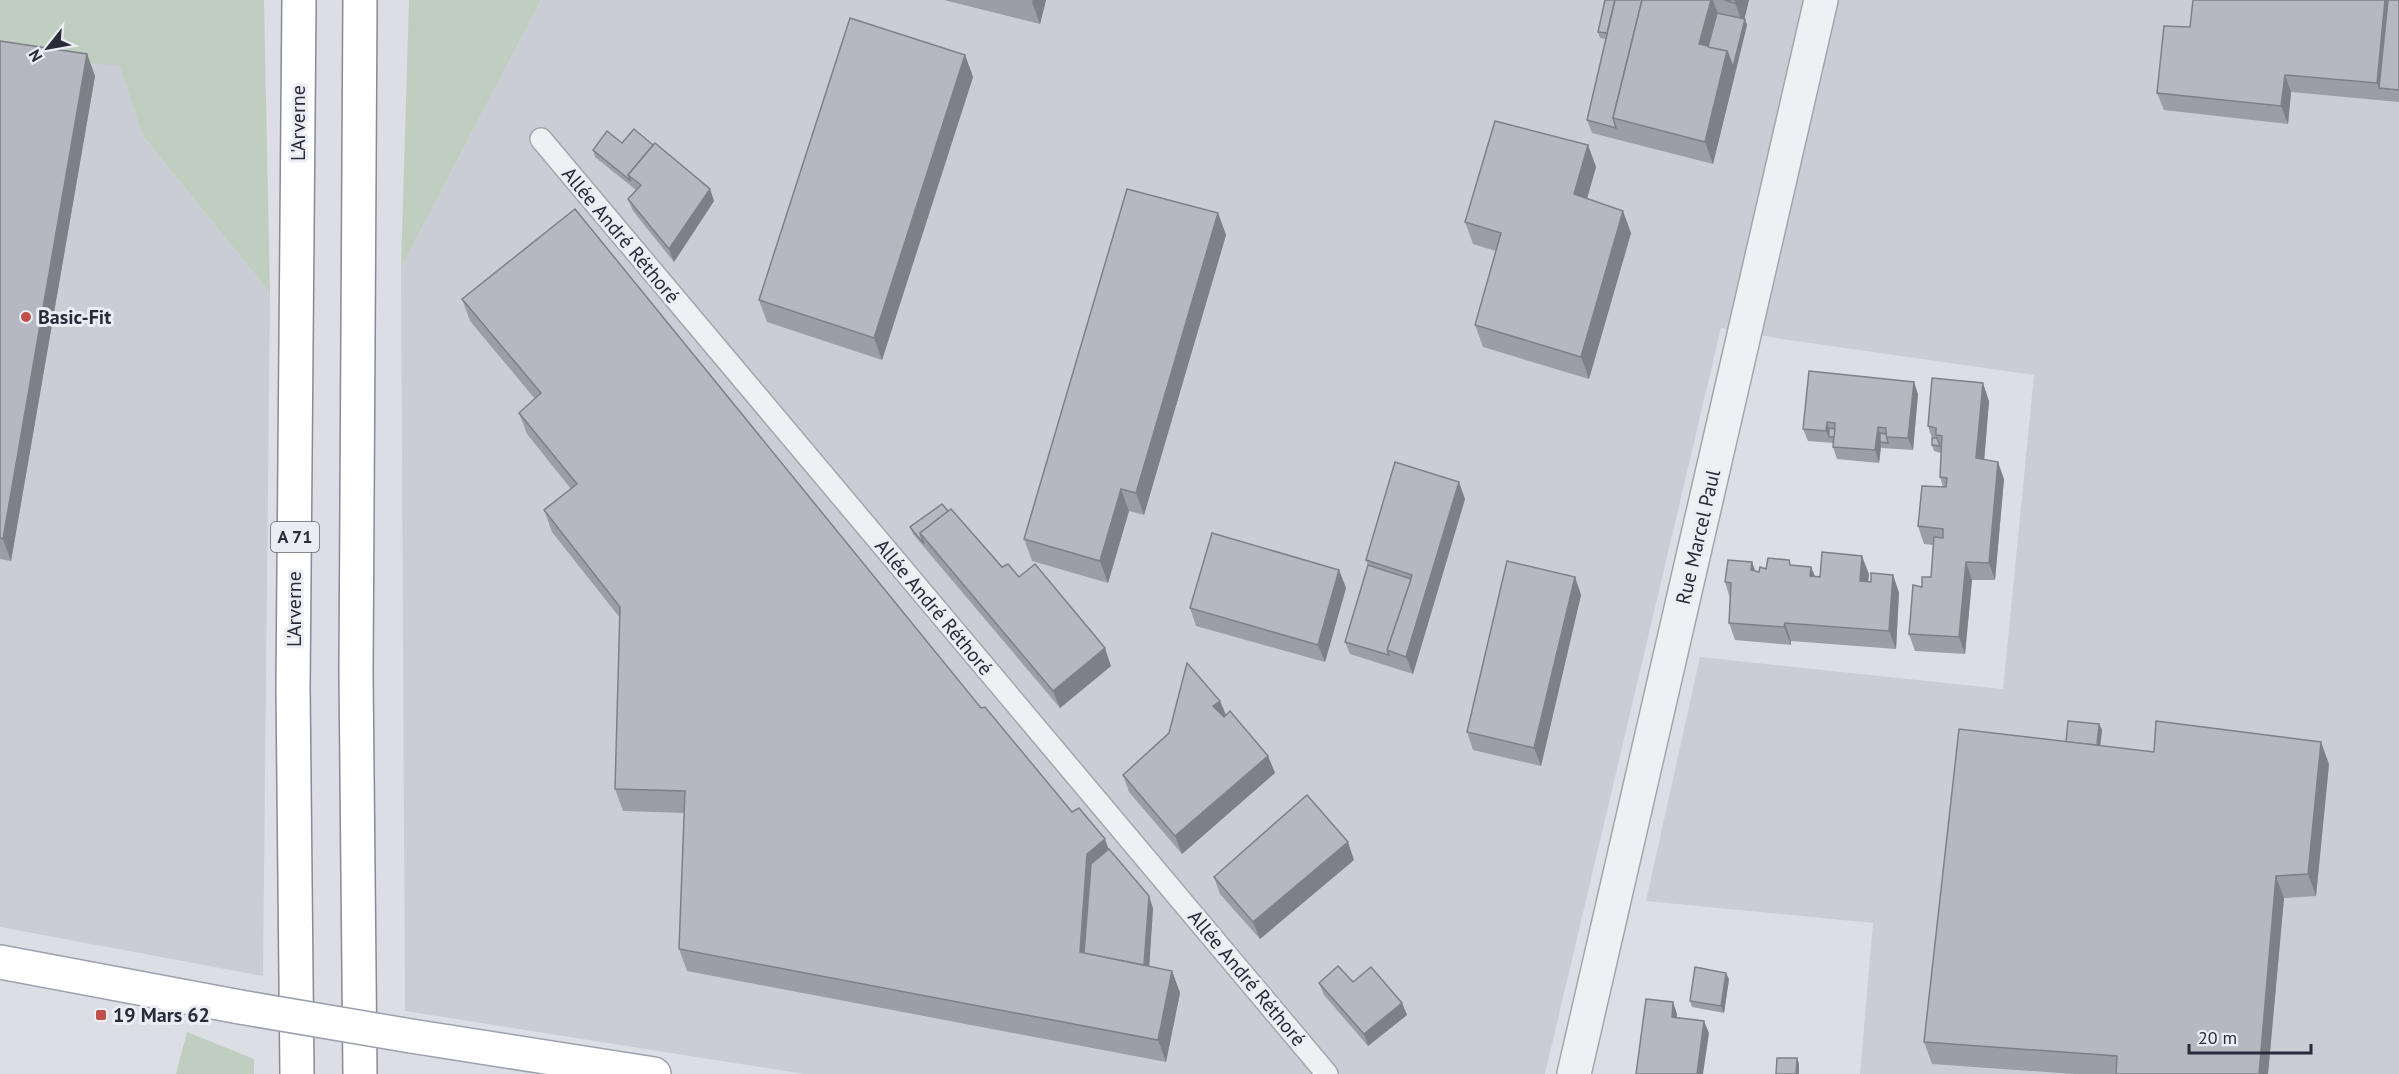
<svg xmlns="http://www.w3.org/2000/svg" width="2399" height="1074" font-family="'PT Sans',sans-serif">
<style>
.built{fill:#cbcdd6}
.green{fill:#c0cebf}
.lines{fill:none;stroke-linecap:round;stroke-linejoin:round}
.lane-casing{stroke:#a3a5ae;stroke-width:24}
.street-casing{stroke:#a3a5ae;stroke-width:36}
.primary-casing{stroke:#9da1af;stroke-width:36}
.highway-casing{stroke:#868a9a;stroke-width:36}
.lane{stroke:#eff0f4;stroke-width:21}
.street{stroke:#eff0f4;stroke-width:33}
.primary{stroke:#fff;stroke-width:33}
.highway{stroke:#fff;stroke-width:33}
.primary-bridge-casing{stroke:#9da1af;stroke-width:36;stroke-linecap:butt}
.primary-bridge{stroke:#fff;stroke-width:33}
.wall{fill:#9c9da6}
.shaded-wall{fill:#7f8087}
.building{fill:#b5b7c1;stroke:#7f8087;stroke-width:1.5}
.poi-dot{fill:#bf504c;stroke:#ecedf3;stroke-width:2}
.labels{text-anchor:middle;stroke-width:6;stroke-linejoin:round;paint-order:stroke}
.shield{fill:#ecedf3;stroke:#636572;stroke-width:1.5}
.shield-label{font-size:18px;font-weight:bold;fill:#282b3a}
.street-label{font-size:20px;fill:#282b3a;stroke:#ecedf3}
.poi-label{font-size:20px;font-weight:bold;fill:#282b3a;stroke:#ecedf3;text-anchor:start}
</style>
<rect width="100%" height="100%" fill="#dddee5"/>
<g class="built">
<polygon points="0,0 124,0 143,136 270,293 263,976 0,927"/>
<polygon points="541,0 2399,0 2399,1074 1860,1074 1873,923 1646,901 1700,657 2003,689 2034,375 1782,339 1721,328 1545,1074 804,1074 405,1011 401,268"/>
</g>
<g class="green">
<polygon points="0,0 264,0 270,293 143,136 120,66 0,54"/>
<polygon points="409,0 541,0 401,268"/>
<polygon points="187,1032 254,1059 254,1074 176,1074"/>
</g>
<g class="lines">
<defs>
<polyline id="lane" points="541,139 1327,1074"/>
<polyline id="street" points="1574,1074 1821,0"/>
<g id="primary">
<polyline points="0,962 240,1007"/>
<polyline points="411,1036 654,1074"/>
</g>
<g id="highway">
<polyline points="360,0 356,672 360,1074"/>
<polyline points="297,1074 293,687 299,0"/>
</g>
</defs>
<use href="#lane" class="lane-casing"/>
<use href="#street" class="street-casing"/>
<use href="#primary" class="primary-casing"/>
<use href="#highway" class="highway-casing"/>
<use href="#lane" class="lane"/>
<use href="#street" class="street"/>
<use href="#primary" class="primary"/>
<use href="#highway" class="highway"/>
<defs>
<polyline id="primary-bridge" points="240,1007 411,1036"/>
</defs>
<use href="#primary-bridge" class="primary-bridge-casing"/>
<use href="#primary-bridge" class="primary-bridge"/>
</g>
<g class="wall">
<polygon points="944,0 1046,0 1040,24"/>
<polygon points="1605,0 1749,0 1744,19 1747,25 1713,164 1592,133 1587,120 1606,39 1600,38 1598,32"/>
<polygon points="2399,0 2399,102 2291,92 2288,124 2164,110 2157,93 2190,27"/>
<polygon points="0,41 87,54 95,76 11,561 0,559"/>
<polygon points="965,55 973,77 882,360 767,322 759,300"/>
<polygon points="622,143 653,145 710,189 714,201 674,262 633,211 628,199 636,190 595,157 593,150"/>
<polygon points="1588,145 1596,167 1587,199 1631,233 1589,379 1483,347 1475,325 1496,251 1473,244 1465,222"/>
<polygon points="1218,213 1226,235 1144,515 1129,511 1108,583 1032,561 1024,539"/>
<polygon points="462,299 981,708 1072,812 1109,849 1153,908 1149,966 1172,971 1180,993 1166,1062 687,971 679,949 684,813 623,811 615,789 620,618 552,532 544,510 571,489 527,434 519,413 535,399 470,321"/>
<polygon points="1918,394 1913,450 1882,448 1881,447 1879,463 1837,459 1833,447 1833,443 1808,441 1803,429"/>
<polygon points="1989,401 1984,459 2004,479 1995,580 1972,580 1965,654 1915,651 1909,634 1922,587 1931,577 1933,545 1924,544 1918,526 1943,487 1940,477 1941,453 1934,451 1932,445 1932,438 1928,426"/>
<polygon points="1465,499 1413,674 1350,654 1345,642 1368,565 1366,560"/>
<polygon points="948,511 1002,567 1111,666 1060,708 913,534 910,527"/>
<polygon points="1752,562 1755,571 1759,572 1766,569 1791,565 1811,567 1815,576 1869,574 1868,582 1871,582 1893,575 1899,593 1896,649 1791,641 1791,645 1735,640 1729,623 1730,598 1725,582"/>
<polygon points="1339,570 1346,588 1325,662 1196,626 1190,608"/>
<polygon points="1575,577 1581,595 1541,766 1473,750 1467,732"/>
<polygon points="1220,701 1226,715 1268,756 1275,773 1182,854 1129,792 1123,775"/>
<polygon points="2099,724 2102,730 2100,746 2154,752 2329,764 2316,896 2284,898 2268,1074 2074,1074 1932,1064 1924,1042 2066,742"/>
<polygon points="1354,860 1260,939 1220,894 1214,877"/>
<polygon points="1729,979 1724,1013 1692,1007 1690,1001"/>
<polygon points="1353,982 1402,1003 1407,1015 1368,1046 1324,995 1319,983"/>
</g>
<g class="shaded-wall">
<polygon points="1033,0 1046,0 1040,24 1032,2"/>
<polygon points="1711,0 1713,0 1720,19 1709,61 1699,44"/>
<polygon points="1735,0 1749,0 1743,25 1735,3"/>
<polygon points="2385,0 2394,0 2379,88 2377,83"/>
<polygon points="1745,19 1747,25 1713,164 1705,142 1727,51"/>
<polygon points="87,54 95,76 11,561 3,539"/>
<polygon points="965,55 973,77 882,360 874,338"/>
<polygon points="2285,75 2291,92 2288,124 2281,106"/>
<polygon points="1588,145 1596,167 1582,216 1574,194"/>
<polygon points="710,189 714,201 674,262 669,249"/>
<polygon points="1623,211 1631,233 1589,379 1581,357"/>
<polygon points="1218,213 1226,235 1144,515 1136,493"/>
<polygon points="1914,382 1918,394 1913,450 1908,438"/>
<polygon points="1983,383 1989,401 1983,475 1976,458"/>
<polygon points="1827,422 1831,434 1829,437 1826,431"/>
<polygon points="1878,427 1882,440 1880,442 1881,447 1879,463 1875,450"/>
<polygon points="1998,462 2004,479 1995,580 1989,563"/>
<polygon points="1459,482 1465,499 1413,674 1406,657"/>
<polygon points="1121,489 1129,511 1108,583 1100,561"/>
<polygon points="1862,556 1869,574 1867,593 1860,581"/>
<polygon points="1752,562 1758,579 1751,570"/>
<polygon points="1966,562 1972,580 1965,654 1959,637"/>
<polygon points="1811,567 1818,584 1810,576"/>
<polygon points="1339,570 1346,588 1325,662 1318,645"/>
<polygon points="1893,575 1899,593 1896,649 1889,631"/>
<polygon points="1575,577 1581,595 1541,766 1534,748"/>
<polygon points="1785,623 1791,641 1791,645 1784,627"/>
<polygon points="1105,648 1111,666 1060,708 1053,691"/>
<polygon points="1220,701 1227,718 1220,724 1213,706"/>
<polygon points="2099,724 2102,730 2098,766 2096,760"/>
<polygon points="2321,742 2329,764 2316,896 2308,874"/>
<polygon points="1268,756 1275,773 1182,854 1175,836"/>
<polygon points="1105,839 1113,861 1089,963 1080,952 1087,854"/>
<polygon points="1348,842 1354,860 1260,939 1253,922"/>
<polygon points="2276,876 2284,898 2268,1074 2259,1074"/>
<polygon points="1149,896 1153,908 1148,986 1144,974"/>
<polygon points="1172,971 1180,993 1166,1062 1158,1040"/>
<polygon points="1726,973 1729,979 1724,1013 1721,1006"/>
<polygon points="1673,1002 1677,1014 1676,1029 1672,1017"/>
<polygon points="1402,1003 1407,1015 1368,1046 1364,1034"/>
<polygon points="1704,1021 1709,1033 1703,1074 1697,1074"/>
<polygon points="1797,1058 1799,1064 1799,1074 1796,1074"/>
</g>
<g class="building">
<polygon points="1605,0 1615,0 1607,33 1598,32"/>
<polygon points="1615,0 1642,0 1613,118 1616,128 1587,120"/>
<polygon points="1642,0 1711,0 1699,44 1727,51 1705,142 1613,118"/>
<polygon points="1724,0 1735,0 1735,3"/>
<polygon points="2193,0 2385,0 2377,83 2285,75 2281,106 2157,93 2164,26 2190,27"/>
<polygon points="2388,0 2399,0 2399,90 2379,88"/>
<polygon points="1717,13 1745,19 1733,67 1727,51 1708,47"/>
<polygon points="850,18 965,55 874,338 759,300"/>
<polygon points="0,41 87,54 3,539 0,538"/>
<polygon points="1495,121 1588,145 1574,194 1623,211 1581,357 1475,325 1501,233 1465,222"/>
<polygon points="634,129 653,145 628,175 631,181 593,150 607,131 622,143"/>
<polygon points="655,143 710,189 669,249 628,199 641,185 628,175"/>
<polygon points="1127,189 1218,213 1136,493 1121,489 1100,561 1024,539"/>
<polygon points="575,209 981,708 985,707 1072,812 1079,808 1105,839 1087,854 1080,952 1172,971 1158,1040 679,949 685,791 615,789 620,607 544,510 577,484 519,413 541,393 462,299"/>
<polygon points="1809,371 1914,382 1908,438 1886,437 1886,428 1878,427 1875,450 1833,447 1835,423 1827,422 1826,431 1803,429"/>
<polygon points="1932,378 1983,383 1976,458 1998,462 1989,563 1966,562 1959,637 1909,634 1913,585 1922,587 1922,577 1931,577 1934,537 1943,538 1943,529 1918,526 1922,486 1946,487 1947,478 1940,477 1942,436 1936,435 1936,428 1928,426"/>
<polygon points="1829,428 1835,429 1834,437 1829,437"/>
<polygon points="1880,433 1886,434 1888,443 1880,442"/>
<polygon points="1932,438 1937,438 1940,446 1932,445"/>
<polygon points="1395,462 1459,482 1406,657 1387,650 1412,575 1366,560"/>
<polygon points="942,504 948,511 920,533 924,544 910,527"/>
<polygon points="951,509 1002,567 1008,564 1019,577 1035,564 1105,648 1053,691 920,533"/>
<polygon points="1212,533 1339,570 1318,645 1190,608"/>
<polygon points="1822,552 1862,556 1860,581 1871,582 1871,573 1893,575 1889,631 1785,623 1784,627 1729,623 1731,583 1725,582 1728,560 1752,562 1751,570 1759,572 1760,567 1766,569 1768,558 1789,560 1790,565 1811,567 1810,576 1820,577"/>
<polygon points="1507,561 1575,577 1534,748 1467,732"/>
<polygon points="1368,565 1411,579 1387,650 1389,655 1345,642"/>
<polygon points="1187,663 1220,701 1213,706 1224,717 1230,711 1268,756 1175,836 1123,775 1169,733"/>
<polygon points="2068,721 2099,724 2097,745 2066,742"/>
<polygon points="2156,721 2321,742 2308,874 2276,876 2259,1074 2116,1074 2117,1056 1924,1042 1959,729 2154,752"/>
<polygon points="1307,795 1348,842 1253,922 1214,877"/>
<polygon points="1109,849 1149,896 1144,965 1084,953 1091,864"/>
<polygon points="1338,966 1353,982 1371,967 1402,1003 1364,1034 1319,983"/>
<polygon points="1695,967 1726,973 1721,1006 1690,1001"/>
<polygon points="1646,999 1673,1002 1672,1017 1704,1021 1697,1074 1636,1074"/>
<polygon points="1777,1058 1797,1058 1796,1074 1776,1074"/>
</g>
<g class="poi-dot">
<circle cx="26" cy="317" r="6"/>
<rect x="95" y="1009" width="12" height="12" rx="3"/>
</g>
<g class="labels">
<rect class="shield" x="271" y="522" width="48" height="30" rx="4.5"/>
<g class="shield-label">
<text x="295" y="543">A 71</text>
</g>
<g class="street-label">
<text transform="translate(298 123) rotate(-90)" y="7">L'Arverne</text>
<text transform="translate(621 235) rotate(50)" y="7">Allée André Réthoré</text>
<text transform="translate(1698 537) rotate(-77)" y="7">Rue Marcel Paul</text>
<text transform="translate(934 607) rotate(50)" y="7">Allée André Réthoré</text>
<text transform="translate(294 609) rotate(-90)" y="7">L'Arverne</text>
<text transform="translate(1247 978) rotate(50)" y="7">Allée André Réthoré</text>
</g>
<g class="poi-label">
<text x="38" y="324">Basic-Fit</text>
<text x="113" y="1022">19 Mars 62</text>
</g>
</g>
<g transform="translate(48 48) rotate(239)" stroke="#ecedf3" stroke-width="4.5" paint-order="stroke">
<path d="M0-4.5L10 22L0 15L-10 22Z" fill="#282b3a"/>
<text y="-9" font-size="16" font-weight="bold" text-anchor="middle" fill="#282b3a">N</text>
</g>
<path d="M2189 1044v9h122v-9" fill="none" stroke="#282b3a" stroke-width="3"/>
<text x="2198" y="1044" font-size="18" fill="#282b3a" stroke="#ecedf3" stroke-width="4.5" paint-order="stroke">20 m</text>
</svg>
